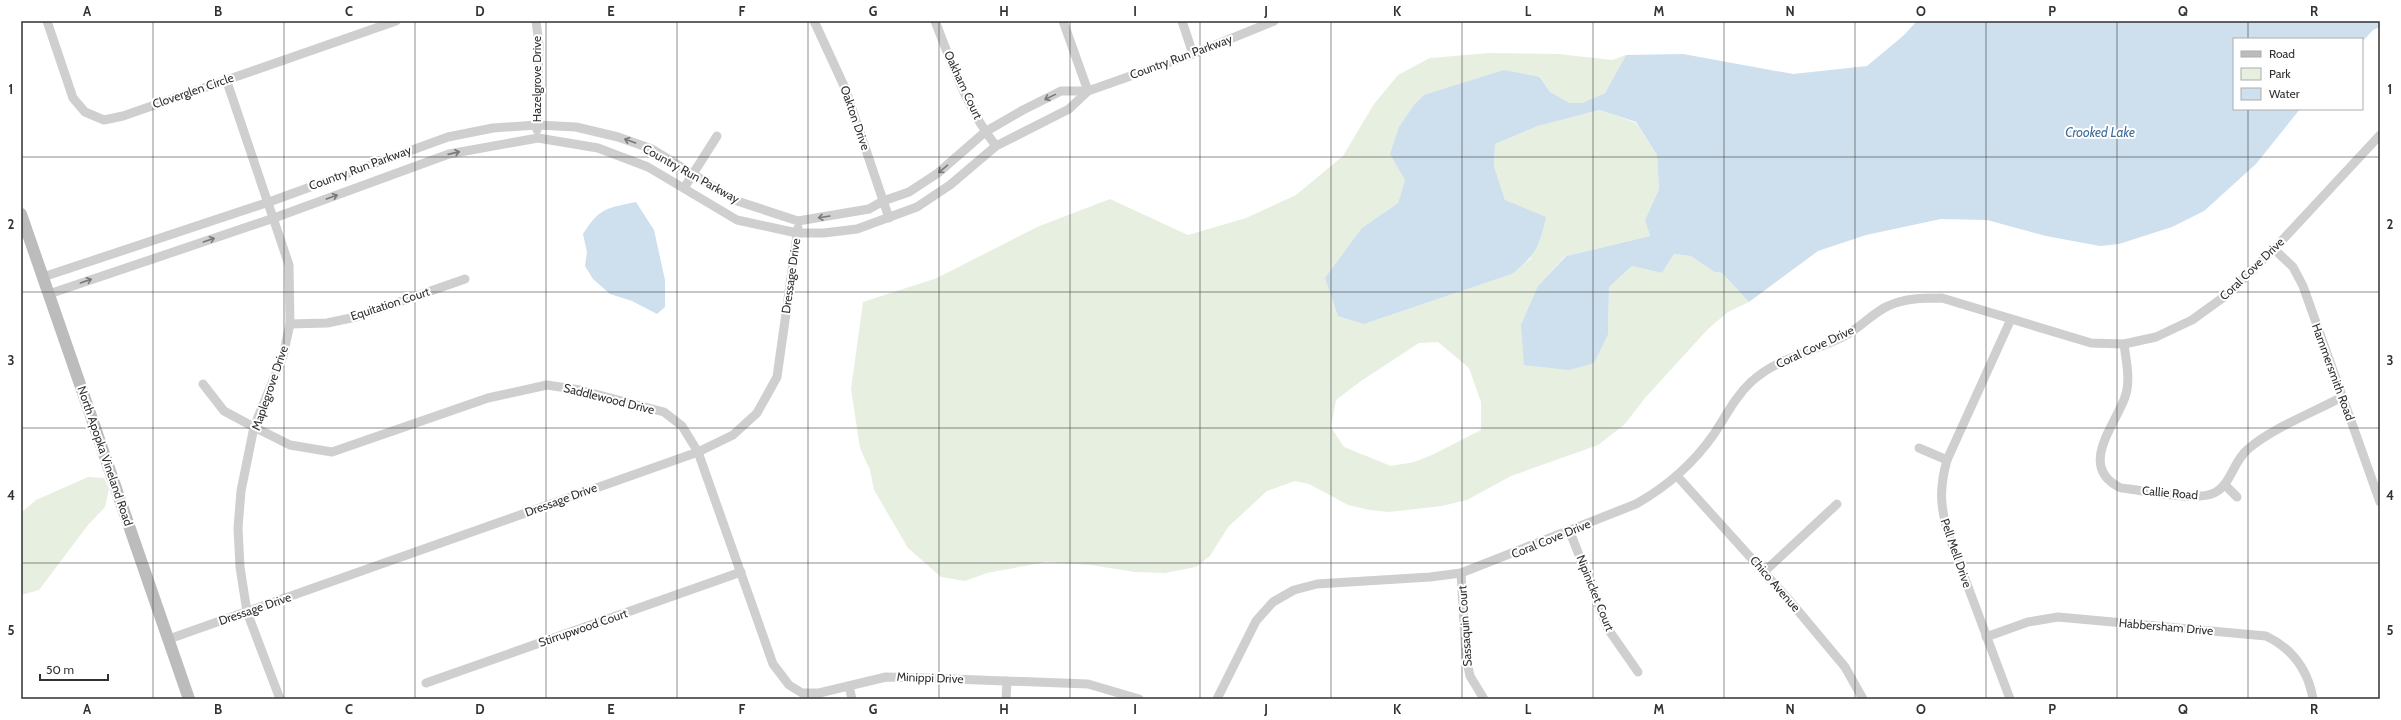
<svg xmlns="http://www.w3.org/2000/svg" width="2401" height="720" font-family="Cabin,sans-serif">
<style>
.green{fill:#e7efe1;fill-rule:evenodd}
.water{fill:#cedfee}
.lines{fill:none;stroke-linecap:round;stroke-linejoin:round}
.minor{stroke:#cfcfcf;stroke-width:9}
.secondary{stroke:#bcbcbc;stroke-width:12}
.oneway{stroke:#797979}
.grid{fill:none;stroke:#323232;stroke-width:1;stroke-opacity:0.55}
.labels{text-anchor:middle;stroke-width:4;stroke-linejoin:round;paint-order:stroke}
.street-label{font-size:12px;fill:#323232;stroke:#fff}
.water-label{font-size:13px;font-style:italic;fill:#3e6c97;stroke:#fff}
.neatline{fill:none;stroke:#323232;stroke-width:1.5}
.grid-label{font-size:13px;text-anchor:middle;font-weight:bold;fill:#323232}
</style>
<rect width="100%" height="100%" fill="#fff"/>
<g class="green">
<path d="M1489,53L1559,54L1612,60L1626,55L1605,93L1582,103H1570L1550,92L1540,76L1405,180L1398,203L1362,228L1364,324L1512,274L1531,258L1505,200L1494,166L1495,144L1538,126L1601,110L1636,123L1657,155L1659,189L1645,220L1650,236L1565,256L1538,286L1608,334L1609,287L1632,266L1662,273L1674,254L1691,256L1714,272L1722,273L1749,302L1728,312L1708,329L1645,398L1624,425L1598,445L1511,476L1467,500L1442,506L1389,512L1370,510L1348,505L1309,484L1295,481L1267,491L1228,527L1210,556L1196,567L1165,573L1135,572L1091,565L1046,562L987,573L965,581L941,577L908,548L874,490L870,470L860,448L851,389L863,302L937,278L1037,227L1110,199L1188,235L1246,218L1296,195L1343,156L1374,104L1398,75L1430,58ZM1438,342L1469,368L1481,402V430L1432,455L1414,462L1391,466L1344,447L1331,427L1336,400L1361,381L1419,343Z"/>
<polygon points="88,477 104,478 109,489 105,507 88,525 39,590 21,595 21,513 36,500"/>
</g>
<g class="water">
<path d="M1917,21H2380V27L2373,30L2362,42V39H2234V109H2300L2256,164L2204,211L2172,227L2119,244L2100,246L2046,236L1987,220L1941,219L1866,235L1818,251L1749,302L1722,273L1714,272L1691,256L1674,254L1662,273L1632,266L1609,287L1608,334L1594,363L1569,370L1524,365L1521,325L1538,286L1566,256L1650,236L1645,220L1659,189L1657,155L1636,122L1600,110L1538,126L1495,144L1494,166L1505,200L1546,217C1539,247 1536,255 1512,274L1364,324L1338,316L1325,278L1362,228L1398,203L1405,180L1390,154L1399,127L1414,105L1424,95L1504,70L1540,77L1550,92L1570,103H1582L1605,93L1626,55L1683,54L1793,74L1867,66L1903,36Z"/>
<path d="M636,202L654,230L665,280V307L657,314L632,301L610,294L593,279L585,266L587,252L583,234C599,208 607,208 636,202Z"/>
</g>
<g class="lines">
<g class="minor">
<polyline points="47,21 73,98 85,112 104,120 123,116 396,21"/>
<polyline points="536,21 539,44 537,130"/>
<polyline points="814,21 845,88 889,218"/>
<path d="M935,21C952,64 967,109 996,146"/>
<polyline points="1063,21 1088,91"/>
<polyline points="1182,21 1193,54"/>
<polyline points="226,79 289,265 290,324 283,356 254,427 241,491 238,528 240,567 247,612 280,699"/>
<polyline points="684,188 717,136"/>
<polyline points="2274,249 2293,267 2303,286 2380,502"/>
<polyline points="43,277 269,202 448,137 493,128 537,125 576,127 618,137 652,149 737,201 798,221 869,209 883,201 909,192 938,173 985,132 1023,110 1061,91 1088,91 1193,54 1274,21"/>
<polyline points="49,294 274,218 449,154 538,138 598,148 648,167 737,220 797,233 824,233 857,229 917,207 950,185 996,146 1069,109 1088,91"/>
<polyline points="290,324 327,323 356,317 465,279"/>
<path d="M2124,344C2126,361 2131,380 2125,397C2115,426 2077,467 2121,488C2143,490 2195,502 2214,493C2231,485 2233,462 2247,450C2270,429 2314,412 2342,397"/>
<polyline points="203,384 224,411 254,427 290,445 332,452 488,398 547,385 580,390 664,412 682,426 698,452 773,664 789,685 802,693 819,693 886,677 926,678 1088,684 1139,699"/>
<polyline points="1919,448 1947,460"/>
<polyline points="1678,477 1789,600 1845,667 1863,699"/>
<polyline points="2225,485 2237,497"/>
<polyline points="1570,532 1608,629 1638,672"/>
<polyline points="1765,571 1837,504"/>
<polyline points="1461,573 1466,657 1470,676 1484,699"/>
<path d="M1986,637L2028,622L2058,617L2266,636C2293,649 2308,670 2313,699"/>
<polyline points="169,639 698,452 733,435 757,413 777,377 798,228"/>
<polyline points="426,683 741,572"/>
<polyline points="849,686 852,699"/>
<polyline points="1006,699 1007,681"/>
<path d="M1217,699L1256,621L1273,602L1294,590L1317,584L1430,577L1461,573L1636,504C1668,486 1693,464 1714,434C1726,416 1735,397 1751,382C1779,356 1816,352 1848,334C1862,326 1874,312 1888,306C1905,298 1924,298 1942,298L2091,343L2124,344L2156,337L2192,320L2228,294L2274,249L2380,135"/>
<path d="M2010,699L1949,536C1940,507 1939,489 1947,460L2011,319"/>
</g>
<polyline class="secondary" points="21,214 189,699"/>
</g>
<defs><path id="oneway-shaft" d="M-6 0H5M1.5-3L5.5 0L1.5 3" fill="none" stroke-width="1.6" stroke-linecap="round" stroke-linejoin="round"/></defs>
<g class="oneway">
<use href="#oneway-shaft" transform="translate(1050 97) rotate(154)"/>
<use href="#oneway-shaft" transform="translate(630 141) rotate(-160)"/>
<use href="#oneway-shaft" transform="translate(454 153) rotate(-13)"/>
<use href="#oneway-shaft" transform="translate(943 169) rotate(140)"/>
<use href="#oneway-shaft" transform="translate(332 197) rotate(-20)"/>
<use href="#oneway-shaft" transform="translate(824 217) rotate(171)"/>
<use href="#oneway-shaft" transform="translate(209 240) rotate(-19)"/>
<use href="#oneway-shaft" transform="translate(86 281) rotate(-19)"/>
</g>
<path class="grid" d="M153,21V699M284,21V699M415,21V699M546,21V699M677,21V699M808,21V699M939,21V699M1070,21V699M1200,21V699M1331,21V699M1462,21V699M1593,21V699M1724,21V699M1855,21V699M1986,21V699M2117,21V699M2248,21V39M2248,109V699M21,157H2380M21,292H2380M21,428H2380M21,563H2380"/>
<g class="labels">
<g class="street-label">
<text transform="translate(1181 57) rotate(-20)" y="4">Country Run Parkway</text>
<text transform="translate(537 79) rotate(-90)" y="4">Hazelgrove Drive</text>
<text transform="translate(963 85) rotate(65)" y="4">Oakham Court</text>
<text transform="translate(193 91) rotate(-19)" y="4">Cloverglen Circle</text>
<text transform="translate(855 118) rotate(71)" y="4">Oakton Drive</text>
<text transform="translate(360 168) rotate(-20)" y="4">Country Run Parkway</text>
<text transform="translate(691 174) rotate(29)" y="4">Country Run Parkway</text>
<text transform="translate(2252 269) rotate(-44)" y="4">Coral Cove Drive</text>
<text transform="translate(791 276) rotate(-82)" y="4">Dressage Drive</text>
<text transform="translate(390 304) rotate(-18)" y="4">Equitation Court</text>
<text transform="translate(1815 347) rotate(-25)" y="4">Coral Cove Drive</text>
<text transform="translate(2333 372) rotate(70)" y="4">Hammersmith Road</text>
<text transform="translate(270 388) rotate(-71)" y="4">Maplegrove Drive</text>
<text transform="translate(609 399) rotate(14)" y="4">Saddlewood Drive</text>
<text transform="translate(105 456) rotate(71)" y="4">North Apopka Vineland Road</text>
<text transform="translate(2170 493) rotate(5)" y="4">Callie Road</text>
<text transform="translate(561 500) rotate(-20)" y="4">Dressage Drive</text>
<text transform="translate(1551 539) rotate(-22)" y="4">Coral Cove Drive</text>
<text transform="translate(1956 553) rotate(71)" y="4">Pell Mell Drive</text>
<text transform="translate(1775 584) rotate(49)" y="4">Chico Avenue</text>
<text transform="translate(1595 593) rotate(68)" y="4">Nipinicket Court</text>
<text transform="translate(255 609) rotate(-19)" y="4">Dressage Drive</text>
<text transform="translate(1465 626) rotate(-94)" y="4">Sassaquin Court</text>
<text transform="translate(2166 627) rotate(5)" y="4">Habbersham Drive</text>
<text transform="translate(583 628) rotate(-19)" y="4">Stirrupwood Court</text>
<text transform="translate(930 678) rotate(2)" y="4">Minippi Drive</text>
</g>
<g class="water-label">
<text x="2100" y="137">Crooked Lake</text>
</g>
</g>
<rect width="2401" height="720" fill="none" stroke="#ffffff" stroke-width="44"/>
<rect x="2233" y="38" width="130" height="72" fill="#ffffff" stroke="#adadad"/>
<rect x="2241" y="51" width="20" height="6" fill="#bcbcbc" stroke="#adadad"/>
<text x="2269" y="58" font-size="12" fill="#323232">Road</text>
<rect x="2241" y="68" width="20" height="12" fill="#e7efe1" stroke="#adadad"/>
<text x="2269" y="78" font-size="12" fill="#323232">Park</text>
<rect x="2241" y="88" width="20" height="12" fill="#cedfee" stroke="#adadad"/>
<text x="2269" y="98" font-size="12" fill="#323232">Water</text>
<path d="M40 674v6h68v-6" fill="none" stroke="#323232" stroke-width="2"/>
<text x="46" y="674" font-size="12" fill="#323232" stroke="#ffffff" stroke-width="3" paint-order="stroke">50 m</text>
<rect x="22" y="22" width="2357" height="676" class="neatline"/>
<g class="grid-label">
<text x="87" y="16">A</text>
<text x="218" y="16">B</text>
<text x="349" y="16">C</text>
<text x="480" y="16">D</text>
<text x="611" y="16">E</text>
<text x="742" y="16">F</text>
<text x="873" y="16">G</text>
<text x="1004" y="16">H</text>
<text x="1135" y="16">I</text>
<text x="1266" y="16">J</text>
<text x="1397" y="16">K</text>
<text x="1528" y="16">L</text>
<text x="1659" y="16">M</text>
<text x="1790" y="16">N</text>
<text x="1921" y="16">O</text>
<text x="2052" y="16">P</text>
<text x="2183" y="16">Q</text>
<text x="2314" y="16">R</text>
<text x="11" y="94">1</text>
<text x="2390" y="94">1</text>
<text x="11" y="229">2</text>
<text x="2390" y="229">2</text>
<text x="11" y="365">3</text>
<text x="2390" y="365">3</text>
<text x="11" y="500">4</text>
<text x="2390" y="500">4</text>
<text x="11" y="635">5</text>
<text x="2390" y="635">5</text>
<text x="87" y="714">A</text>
<text x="218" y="714">B</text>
<text x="349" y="714">C</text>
<text x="480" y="714">D</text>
<text x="611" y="714">E</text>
<text x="742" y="714">F</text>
<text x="873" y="714">G</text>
<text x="1004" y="714">H</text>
<text x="1135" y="714">I</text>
<text x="1266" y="714">J</text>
<text x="1397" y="714">K</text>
<text x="1528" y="714">L</text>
<text x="1659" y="714">M</text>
<text x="1790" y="714">N</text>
<text x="1921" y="714">O</text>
<text x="2052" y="714">P</text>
<text x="2183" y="714">Q</text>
<text x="2314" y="714">R</text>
</g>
</svg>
